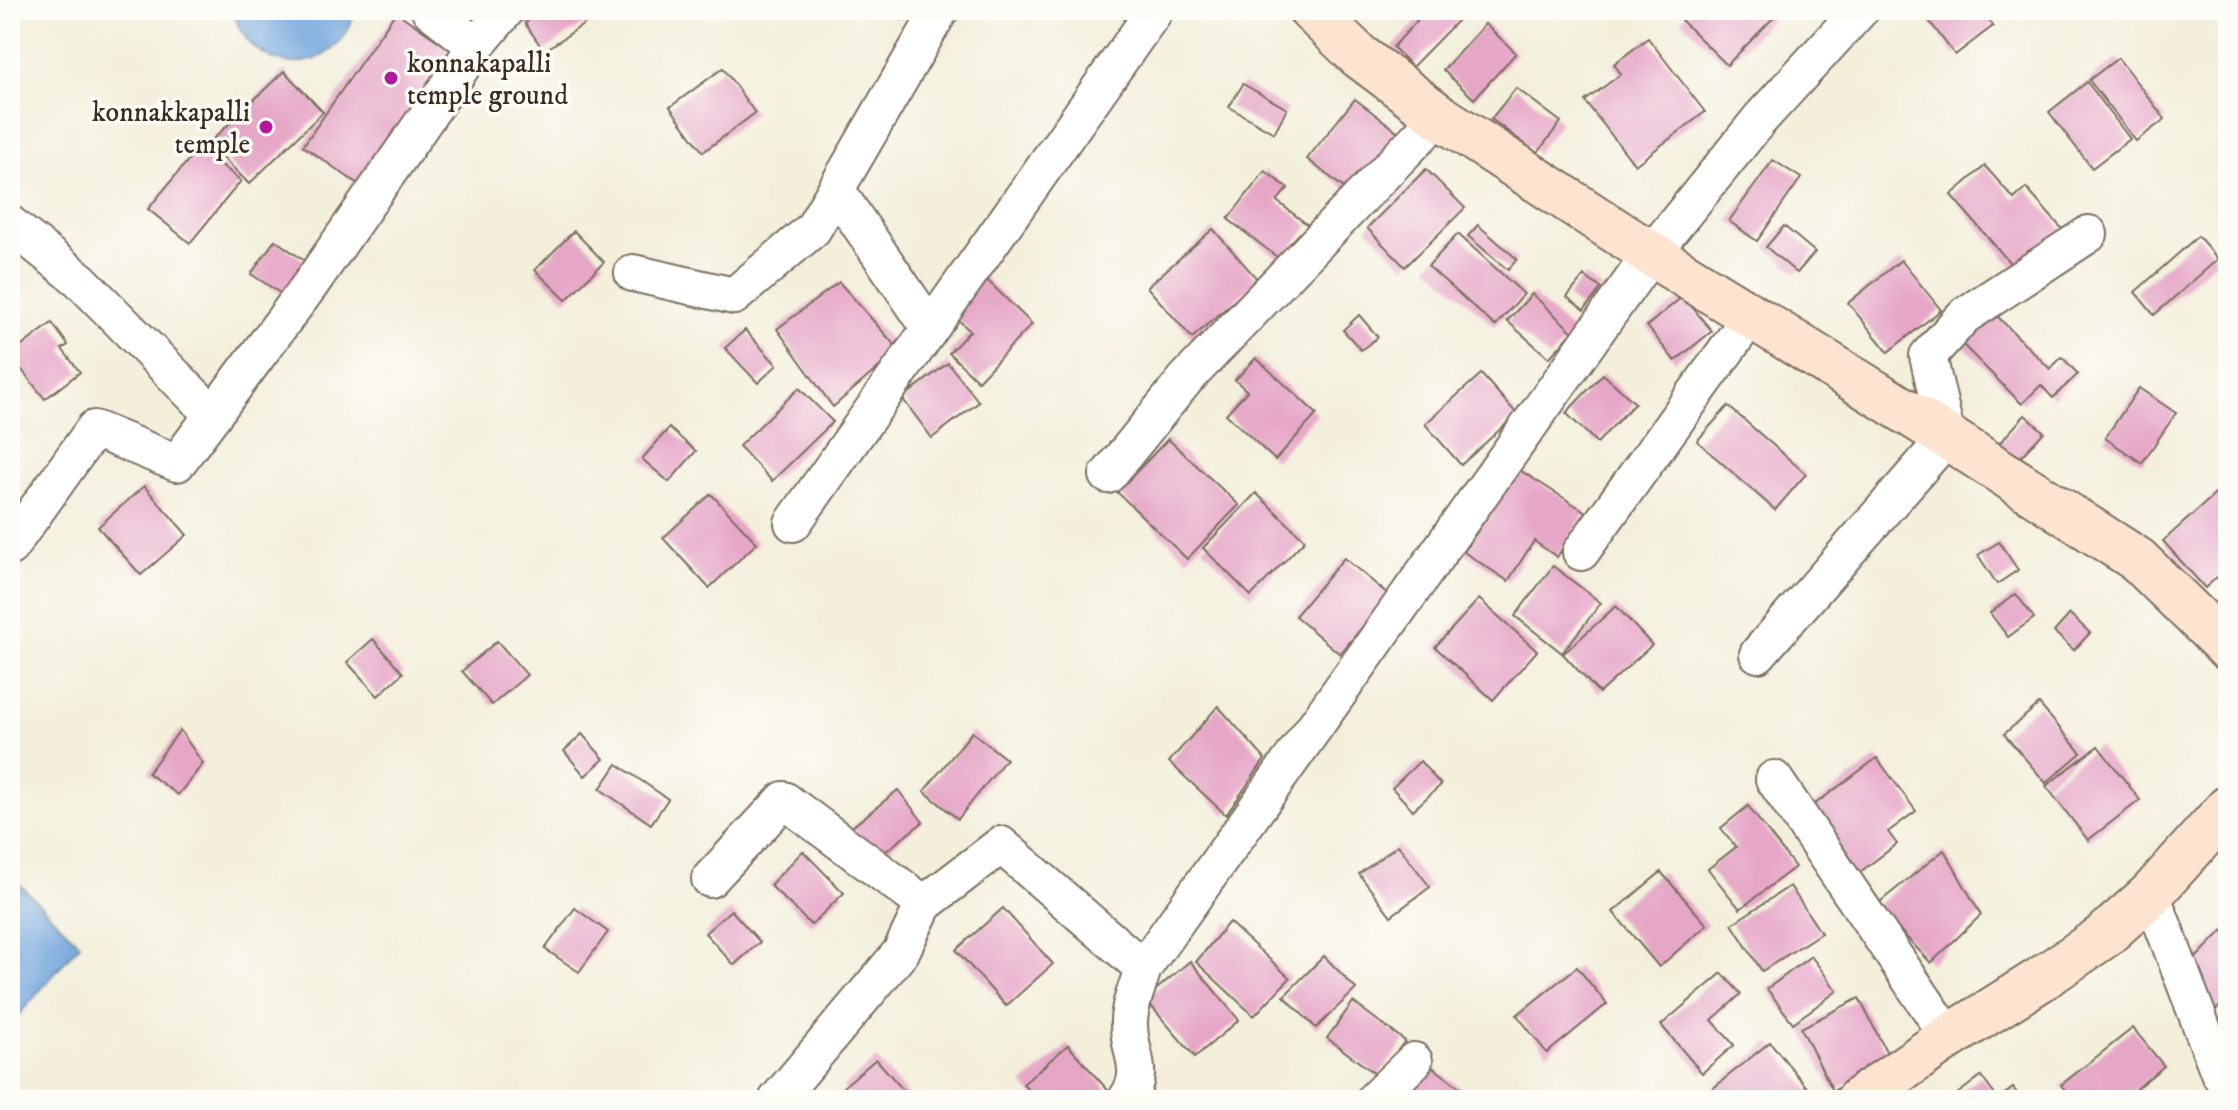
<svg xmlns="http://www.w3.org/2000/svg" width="2238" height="1110" font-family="'IM FELL DW Pica',serif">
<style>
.water{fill:#6fa4dc;stroke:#55677d;stroke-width:2}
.building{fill:#e6a7c7}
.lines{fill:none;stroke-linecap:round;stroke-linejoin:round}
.street-casing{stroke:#7b6f60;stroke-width:40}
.secondary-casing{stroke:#7b6f60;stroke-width:48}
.street{stroke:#fff;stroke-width:36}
.secondary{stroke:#fde4d0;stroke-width:44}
.poi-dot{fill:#b5179e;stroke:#fdfcf7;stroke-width:3}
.labels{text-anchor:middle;stroke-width:7;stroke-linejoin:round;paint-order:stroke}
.poi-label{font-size:28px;fill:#3b2a1e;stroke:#fdfcf7;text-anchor:start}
</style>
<rect width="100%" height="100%" fill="#fdfcf7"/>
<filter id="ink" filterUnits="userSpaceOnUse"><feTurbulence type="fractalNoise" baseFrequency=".0125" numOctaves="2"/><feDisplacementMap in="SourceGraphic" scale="16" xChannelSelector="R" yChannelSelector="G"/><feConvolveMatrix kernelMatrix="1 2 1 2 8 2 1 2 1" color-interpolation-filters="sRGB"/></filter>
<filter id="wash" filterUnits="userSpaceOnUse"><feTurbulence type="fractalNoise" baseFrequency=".006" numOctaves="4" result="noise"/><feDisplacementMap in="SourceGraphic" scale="32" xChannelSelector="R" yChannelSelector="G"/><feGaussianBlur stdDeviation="1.8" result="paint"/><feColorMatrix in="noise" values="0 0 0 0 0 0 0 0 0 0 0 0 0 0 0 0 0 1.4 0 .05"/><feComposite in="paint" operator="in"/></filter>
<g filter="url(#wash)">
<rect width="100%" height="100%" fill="#f3efdb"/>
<g class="water">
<path d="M233,10H355C339,80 251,81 233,10Z"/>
<polygon points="10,875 80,944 10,1025"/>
</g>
<g id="blocks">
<g class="building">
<polygon points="544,10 591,10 596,16 544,51 525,23"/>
<polygon points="888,10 909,10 901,20"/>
<polygon points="1210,10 1234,10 1225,21"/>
<polygon points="1406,10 1454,10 1461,17 1412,67 1393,47 1417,21"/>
<polygon points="1691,10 1781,10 1727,65 1681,20"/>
<polygon points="1921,10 1982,10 1993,26 1955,55"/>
<polygon points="396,12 451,50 358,184 303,146"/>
<polygon points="1485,24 1516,53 1474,99 1443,70"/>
<polygon points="1648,38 1705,112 1635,165 1585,101 1621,74 1614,64"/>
<polygon points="2118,58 2165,119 2136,141 2089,80"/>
<polygon points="723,68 755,113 703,152 670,107"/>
<polygon points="284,71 323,112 249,184 209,143"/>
<polygon points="2087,82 2130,139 2092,168 2049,112"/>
<polygon points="1243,84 1287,109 1274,133 1229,107"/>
<polygon points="1516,88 1561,122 1537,153 1491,119"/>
<polygon points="1355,99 1402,135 1353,195 1307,159"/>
<polygon points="199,147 241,181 190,243 148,209"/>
<polygon points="1773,160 1801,178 1757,241 1729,221"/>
<polygon points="1985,166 2014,199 2026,188 2064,231 2017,271 1951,195"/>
<polygon points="1426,169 1465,208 1405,267 1367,228"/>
<polygon points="1265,171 1288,188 1277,201 1309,226 1281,260 1228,219"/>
<polygon points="2228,195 2228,214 2219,203"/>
<polygon points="1478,225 1517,259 1508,270 1468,236"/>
<polygon points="1784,226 1815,252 1797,273 1766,247"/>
<polygon points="1213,229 1258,280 1192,338 1147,287"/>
<polygon points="574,231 604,262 566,300 535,270"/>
<polygon points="1458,234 1524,294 1495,326 1428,266"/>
<polygon points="2198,236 2218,259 2154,315 2135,292"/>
<polygon points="275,240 312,266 289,299 251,274"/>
<polygon points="1901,260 1941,310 1888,352 1848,303"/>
<polygon points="981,274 1032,324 978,381 949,353 970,331 947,309"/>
<polygon points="1584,276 1601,288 1584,310 1567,297"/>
<polygon points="839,282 899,350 833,407 777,329"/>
<polygon points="1532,294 1573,332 1549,358 1507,321"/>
<polygon points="1683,296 1712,331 1675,361 1647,326"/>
<polygon points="1994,313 2050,369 2062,357 2078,374 2053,398 2041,385 2022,404 1962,344"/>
<polygon points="1359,315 1378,337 1361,350 1343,330"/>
<polygon points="52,323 68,345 62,349 80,372 45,399 10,355"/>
<polygon points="745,330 777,365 758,383 725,348"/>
<polygon points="1256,358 1317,414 1275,460 1226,414 1247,391 1235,380"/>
<polygon points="948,363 979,402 932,438 902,398"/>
<polygon points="1481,374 1517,414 1461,465 1425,424"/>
<polygon points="1603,374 1635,403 1597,443 1566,413"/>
<polygon points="799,388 833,422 772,481 739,446"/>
<polygon points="2139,388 2176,413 2142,463 2105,438"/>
<polygon points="1728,406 1806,474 1775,510 1697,441"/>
<polygon points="2025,415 2044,432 2013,465 1995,448"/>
<polygon points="669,428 696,451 669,482 642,459"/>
<polygon points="1168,439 1239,505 1187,559 1117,492"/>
<polygon points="1518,469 1586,512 1557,557 1534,541 1508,581 1464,552"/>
<polygon points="144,486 187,535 141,575 98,527"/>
<polygon points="2221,489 2228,497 2228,567 2205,588 2163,541"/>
<polygon points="1256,493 1305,540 1251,596 1203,548"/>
<polygon points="711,494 757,543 709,588 663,538"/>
<polygon points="1999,542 2018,570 1997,584 1978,555"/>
<polygon points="1344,558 1389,595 1340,654 1295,616"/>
<polygon points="1553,566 1601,603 1562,653 1515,616"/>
<polygon points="2016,594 2034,618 2008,637 1990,613"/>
<polygon points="1479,599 1537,651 1493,700 1435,647"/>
<polygon points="1616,606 1652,645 1599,693 1563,654"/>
<polygon points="2070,614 2090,633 2074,650 2054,632"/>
<polygon points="373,639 403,673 378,696 347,662"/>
<polygon points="497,641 527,675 492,705 462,671"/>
<polygon points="2039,704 2081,753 2046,783 2004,734"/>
<polygon points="1218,706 1265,759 1226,815 1169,762"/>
<polygon points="180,730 203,764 178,795 148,773"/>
<polygon points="972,732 1006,759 958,819 924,791"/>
<polygon points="582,734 604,759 585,776 564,751"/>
<polygon points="2098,746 2140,800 2088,840 2046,786"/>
<polygon points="1877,758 1916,811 1888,832 1897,844 1848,881 1799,816"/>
<polygon points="1420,761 1441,785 1413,810 1392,788"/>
<polygon points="617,764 668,799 651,824 600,789"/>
<polygon points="898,790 923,822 877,858 852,827"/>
<polygon points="1748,806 1795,867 1740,909 1708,869 1736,847 1721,828"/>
<polygon points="1398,845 1430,887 1391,916 1359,874"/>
<polygon points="1944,850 1981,915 1931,963 1876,905"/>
<polygon points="803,851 844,893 811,925 770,885"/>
<polygon points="1661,872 1707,925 1659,967 1613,912"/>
<polygon points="1790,886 1821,933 1762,971 1732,924"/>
<polygon points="575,908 608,932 579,972 545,949"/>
<polygon points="1003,908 1053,964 1006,1006 956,950"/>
<polygon points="731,910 760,942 734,965 705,933"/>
<polygon points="1229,922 1290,978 1254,1016 1196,962"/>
<polygon points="2223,930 2228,935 2228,999 2207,1018 2190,964"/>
<polygon points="1324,956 1356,989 1316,1028 1284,996"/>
<polygon points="1811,956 1837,991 1793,1023 1767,989"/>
<polygon points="1190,961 1239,1020 1195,1057 1145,999"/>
<polygon points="1577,967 1607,1004 1547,1053 1517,1015"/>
<polygon points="1722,973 1741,994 1712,1020 1734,1045 1702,1073 1661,1025"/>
<polygon points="1859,998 1891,1061 1833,1091 1801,1028"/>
<polygon points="1353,1002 1405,1041 1378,1076 1327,1038"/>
<polygon points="2133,1028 2164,1066 2122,1100 2073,1100 2061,1085"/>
<polygon points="1770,1042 1810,1091 1799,1100 1702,1100 1701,1098"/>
<polygon points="1068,1045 1112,1095 1107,1100 1037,1100 1023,1084"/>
<polygon points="876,1059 912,1100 854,1100 843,1087"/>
<polygon points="1427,1063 1466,1092 1460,1100 1401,1100"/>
<polygon points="1981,1076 1998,1099 2013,1088 2022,1100 1954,1100 1952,1098"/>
</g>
</g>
</g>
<g filter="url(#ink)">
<use href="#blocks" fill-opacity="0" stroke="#7b6f60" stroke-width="2"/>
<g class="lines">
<defs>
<g id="street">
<polyline points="430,10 476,46 506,10"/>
<polyline points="836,190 930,328"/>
<polyline points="10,224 80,280 213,415"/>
<polyline points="633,273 734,296 813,229 940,10"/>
<polyline points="1108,475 1185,380 1439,116"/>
<polyline points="793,523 1155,10"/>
<polyline points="10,547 94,429 177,463 310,285 476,46"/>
<polyline points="1581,552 1751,316"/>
<polyline points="1758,654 1947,437 1928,356 1964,316 2089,234"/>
<polyline points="1774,779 1949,1037"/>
<polyline points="710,879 784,800 924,904"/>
<polyline points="2151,894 2219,1072 2228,1087"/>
<polyline points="777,1100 901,952 924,904 1001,845 1143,968 1651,254 1760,119 1860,10"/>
<path d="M1126,1100C1147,1071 1129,1055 1129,1025C1128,1007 1138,986 1143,968"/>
<polyline points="1374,1100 1414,1061"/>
</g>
<g id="secondary">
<polyline points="1311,10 1359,56 1439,116 1651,254 1947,437 2138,560 2228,648"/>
<polyline points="1858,1100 1949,1037 2041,979 2104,936 2151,894 2228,808"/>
</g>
</defs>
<use href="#street" class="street-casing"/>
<use href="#secondary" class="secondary-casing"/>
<use href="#street" class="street"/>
<use href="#secondary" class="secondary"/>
</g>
</g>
<g class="poi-dot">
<circle cx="391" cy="78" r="8"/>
<circle cx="266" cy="127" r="8"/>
</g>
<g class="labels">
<g class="poi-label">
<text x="407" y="72">konnakapalli<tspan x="407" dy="32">temple ground</tspan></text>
<text x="250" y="121" text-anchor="end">konnakkapalli<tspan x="250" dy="32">temple</tspan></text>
</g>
</g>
<rect width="2238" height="1110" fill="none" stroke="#fdfcf7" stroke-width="40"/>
</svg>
